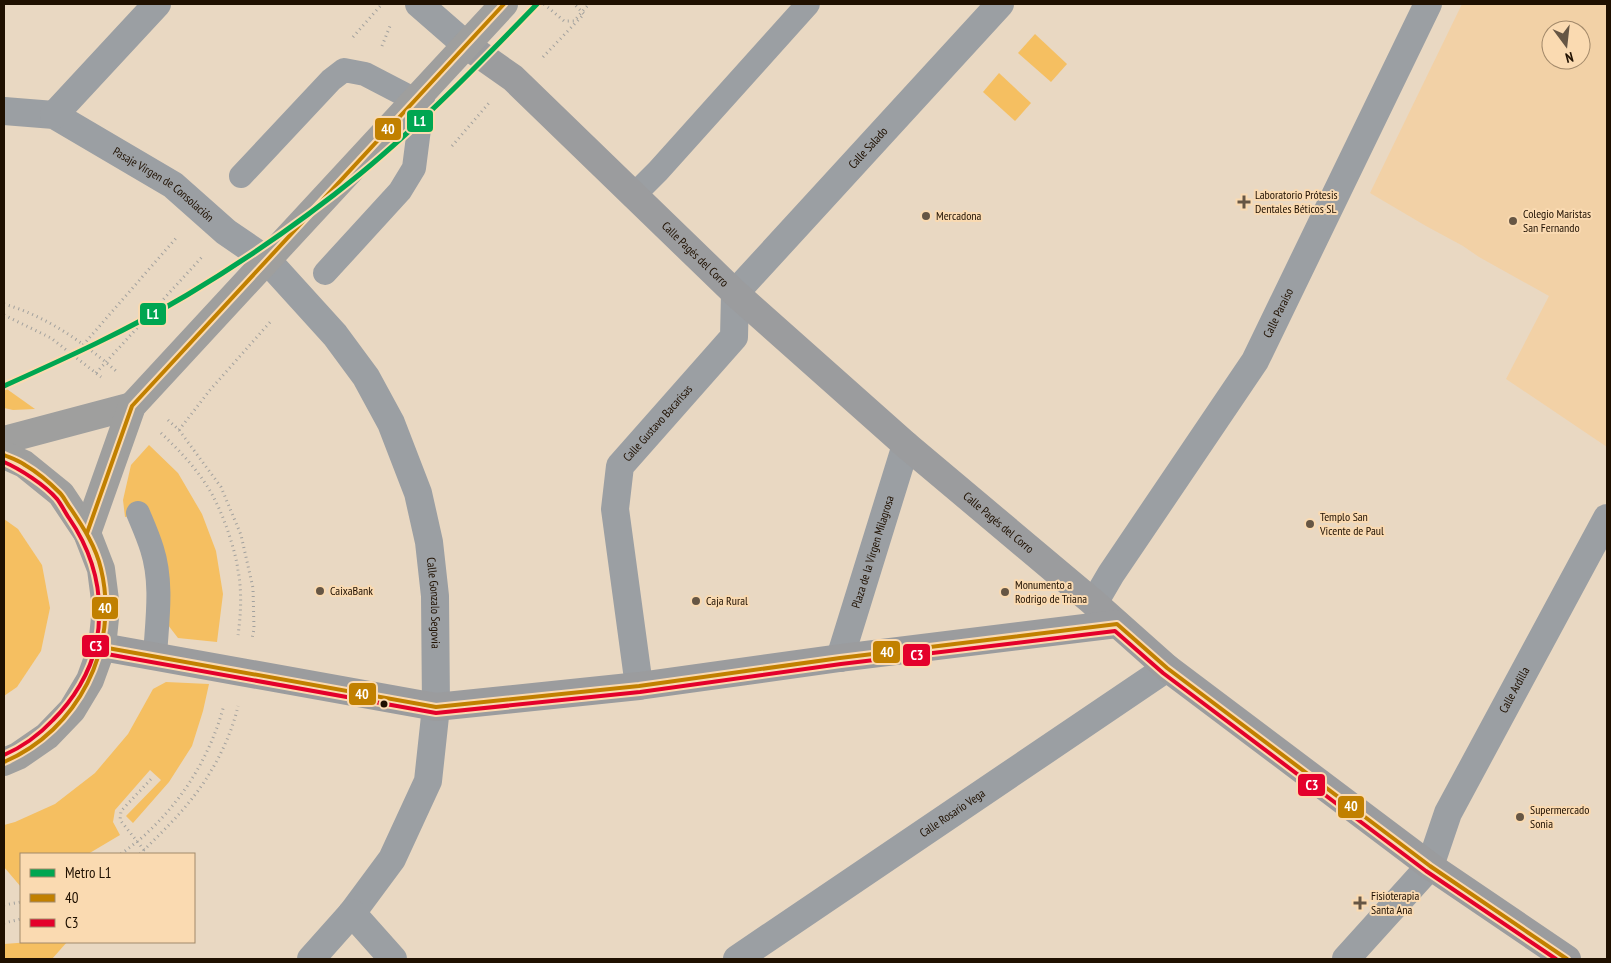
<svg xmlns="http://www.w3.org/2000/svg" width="1611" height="963" font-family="'PT Sans Narrow',sans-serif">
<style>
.built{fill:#f2d1a6;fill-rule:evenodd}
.green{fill:#f5bf61}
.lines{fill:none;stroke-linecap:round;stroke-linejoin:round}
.path{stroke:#a2a19e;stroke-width:3;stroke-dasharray:1 4;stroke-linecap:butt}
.service{stroke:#9b9fa3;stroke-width:24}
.minor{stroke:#9b9fa3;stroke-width:28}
.tertiary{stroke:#9b9fa3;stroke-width:28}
.secondary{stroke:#9b9c9e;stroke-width:28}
.primary{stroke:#9f9f9e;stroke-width:28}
.bus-1-casing{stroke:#fadab1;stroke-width:8}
.bus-2-casing{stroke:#fadab1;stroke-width:8}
.bus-1{stroke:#c18000;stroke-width:4}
.bus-2{stroke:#e4002b;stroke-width:4}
.metro-1-casing{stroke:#fadab1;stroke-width:9}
.metro-1{stroke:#00a651;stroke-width:5}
.poi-dot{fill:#665644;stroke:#fadab1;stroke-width:2}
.bus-dot{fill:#1f1000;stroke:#fadab1;stroke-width:2}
.labels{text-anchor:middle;stroke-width:4;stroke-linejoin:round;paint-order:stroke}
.street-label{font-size:12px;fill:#1f1000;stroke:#fadab1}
.poi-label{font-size:12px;fill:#1f1000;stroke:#fadab1;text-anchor:start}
.line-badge{stroke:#fadab1;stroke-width:2}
.badge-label{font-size:14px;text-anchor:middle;font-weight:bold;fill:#fff}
</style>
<rect width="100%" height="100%" fill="#e9d8c2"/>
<path class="built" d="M1462,4H1607V447L1506,379L1549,296L1479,257L1463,246L1426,226L1370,193ZM1551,30H1581V60H1551Z"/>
<g class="green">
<polygon points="1035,34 1067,64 1051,82 1018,53"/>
<polygon points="999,73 1031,103 1015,121 983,92"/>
<polygon points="4,387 35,409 13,410 4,408"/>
<polygon points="149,445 178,473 202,514 216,551 223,594 217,642 178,638 168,625 132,516 125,517 123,500 131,465"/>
<polygon points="4,519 18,529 42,565 50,608 41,651 17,687 4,696"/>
<polygon points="166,682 209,684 203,711 192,746 169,782 133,823 126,816 161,780 150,770 115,810 113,822 120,835 88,854 21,854 21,887 4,867 4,825 15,822 55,804 95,773 128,734 153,689"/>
<polygon points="30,942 67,942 52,959 4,959 4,944"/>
</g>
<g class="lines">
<g class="path">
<polyline points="544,4 564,21 574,21 589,4"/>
<polyline points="353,37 382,4"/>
<polyline points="382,46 390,26"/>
<polyline points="543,57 584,14 574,4"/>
<polyline points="452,146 489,103"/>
<path d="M4,304C46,316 83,342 116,371"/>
<polyline points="4,315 51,338 101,377"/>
<polyline points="83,345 177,237"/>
<polyline points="96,373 202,257"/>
<polyline points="168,420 179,430 221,487 241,535 253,588 254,629 252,639"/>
<polyline points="179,430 210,390 272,320"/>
<path d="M161,433C181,452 201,473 214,498C224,517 235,549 238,570C242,591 241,614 238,635"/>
<polyline points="144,850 120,820 121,811 153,777"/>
<path d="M121,854C130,847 140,840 148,832C185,797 211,754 224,705"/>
<path d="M140,854C157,837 175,820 190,801C211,776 231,738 238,706"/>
<polyline points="4,905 21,902"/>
<polyline points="4,923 21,919"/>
</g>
<g class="service">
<polyline points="241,176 331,80 344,70 365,74 415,100"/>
<polyline points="634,195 658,171 808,4"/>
<polyline points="325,273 400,191 414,168 424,90"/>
<path d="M138,513C143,525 148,536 152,549C163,583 157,621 155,656"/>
</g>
<g class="minor">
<path id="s1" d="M4,111L54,115L173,185L226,232L267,260L335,335L366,377L391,423L418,493L429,542L435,596L436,707L428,781L392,859L352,913L311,959"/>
<polyline points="54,115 157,4"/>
<path id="s2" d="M1094,603L1111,574L1255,361L1428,4"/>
<path id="s3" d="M840,658L906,445"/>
<path id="s4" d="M639,686L615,509L620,466L734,337L735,293L1000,4"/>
<polyline points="352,913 393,959"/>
<path id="s5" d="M737,959L1167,668"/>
<path id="s6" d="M1346,959L1430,866L1448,813L1607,518"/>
</g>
<polyline class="tertiary" points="419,4 466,45"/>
<g class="secondary">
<path id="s7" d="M466,45L513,78L735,293L906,445L1094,603L1167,668L1430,866L1567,959"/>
<polyline points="102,647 436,707 639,686 840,658 1117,624"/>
</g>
<g class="primary">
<polyline points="4,440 132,406"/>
<polyline points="4,455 24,464 61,494 87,533 101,569 106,608 102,647 90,680 72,710 47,736 18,756 4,762"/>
<polyline points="87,533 132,406 504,4"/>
</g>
<defs>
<g id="bus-1">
<path d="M4,455C11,458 18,460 25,465C37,472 50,483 60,493C64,497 67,504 71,509C83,527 96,547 101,569C120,648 78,730 4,762"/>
<polyline points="87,533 132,406 504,4"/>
<polyline points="102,647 436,707 639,686 840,658 1117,624 1167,668 1430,866 1567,959"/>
</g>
<g id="bus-2">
<path d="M4,462C20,469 45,485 57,499C61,504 65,512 69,518C95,556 105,599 96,645C90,673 73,700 53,720C39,735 22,747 4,755"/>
<polyline points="101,653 436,713 640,692 841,664 1115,631 1163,673 1426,871 1556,959"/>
</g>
</defs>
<use href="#bus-1" class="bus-1-casing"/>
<use href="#bus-2" class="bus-2-casing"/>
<use href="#bus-1" class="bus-1"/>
<use href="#bus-2" class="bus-2"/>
<defs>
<path id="metro-1" d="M4,386C66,358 128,330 187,295C247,259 305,219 360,174C423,122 480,63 537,4"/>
</defs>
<use href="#metro-1" class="metro-1-casing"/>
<use href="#metro-1" class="metro-1"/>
</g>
<g class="poi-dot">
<path d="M1241.5 194.5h5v5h5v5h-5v5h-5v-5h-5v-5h5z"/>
<circle cx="926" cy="216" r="5"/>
<circle cx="1513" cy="221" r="5"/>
<circle cx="1310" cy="524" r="5"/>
<circle cx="320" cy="591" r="5"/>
<circle cx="1005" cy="592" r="5"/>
<circle cx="696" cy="601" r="5"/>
<circle cx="1520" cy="817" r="5"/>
<path d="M1357.5 895.5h5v5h5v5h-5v5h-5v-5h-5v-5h5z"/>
</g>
<circle class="bus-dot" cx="384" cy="704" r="4.5"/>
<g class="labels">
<g class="street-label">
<text dy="4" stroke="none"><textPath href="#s4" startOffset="635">Calle Salado</textPath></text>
<text dy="4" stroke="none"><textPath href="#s1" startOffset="180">Pasaje Virgen de Consolación</textPath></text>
<text dy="4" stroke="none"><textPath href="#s7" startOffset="311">Calle Pagés del Corro</textPath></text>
<text dy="4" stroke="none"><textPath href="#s2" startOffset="344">Calle Paraíso</textPath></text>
<text dy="4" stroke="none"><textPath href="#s4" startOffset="279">Calle Gustavo Bacarisas</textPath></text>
<text dy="4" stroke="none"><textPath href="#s7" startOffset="716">Calle Pagés del Corro</textPath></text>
<text dy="4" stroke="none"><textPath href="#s3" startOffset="111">Plaza de la Virgen Milagrosa</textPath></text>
<text dy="4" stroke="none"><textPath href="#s1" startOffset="701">Calle Gonzalo Segovia</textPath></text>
<text dy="4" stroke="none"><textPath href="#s6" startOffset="321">Calle Ardilla</textPath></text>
<text dy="4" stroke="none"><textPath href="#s5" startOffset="260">Calle Rosario Vega</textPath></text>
</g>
<g class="poi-label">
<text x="1255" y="199">Laboratorio Prótesis<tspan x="1255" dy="14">Dentales Béticos SL</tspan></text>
<text x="1523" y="218">Colegio Maristas<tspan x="1523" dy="14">San Fernando</tspan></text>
<text x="936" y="220">Mercadona</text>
<text x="1320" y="521">Templo San<tspan x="1320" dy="14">Vicente de Paul</tspan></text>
<text x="1015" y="589">Monumento a<tspan x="1015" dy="14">Rodrigo de Triana</tspan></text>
<text x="330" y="595">CaixaBank</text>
<text x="706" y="605">Caja Rural</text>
<text x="1530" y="814">Supermercado<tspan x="1530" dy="14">Sonia</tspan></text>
<text x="1371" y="900">Fisioterapia<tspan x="1371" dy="14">Santa Ana</tspan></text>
</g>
</g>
<g class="line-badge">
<rect x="406" y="109" width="28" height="24" rx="5" fill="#00a651"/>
<rect x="374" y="117" width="28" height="24" rx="5" fill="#c18000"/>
<rect x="139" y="302" width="28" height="24" rx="5" fill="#00a651"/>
<rect x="91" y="596" width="28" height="24" rx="5" fill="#c18000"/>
<rect x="81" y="634" width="29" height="24" rx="5" fill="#e4002b"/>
<rect x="872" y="640" width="29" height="24" rx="5" fill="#c18000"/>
<rect x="902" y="643" width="29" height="24" rx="5" fill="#e4002b"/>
<rect x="348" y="682" width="29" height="24" rx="5" fill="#c18000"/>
<rect x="1297" y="773" width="29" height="24" rx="5" fill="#e4002b"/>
<rect x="1337" y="795" width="28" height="24" rx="5" fill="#c18000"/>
</g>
<g class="badge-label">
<text x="420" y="126">L1</text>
<text x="388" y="134">40</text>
<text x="153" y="319">L1</text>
<text x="105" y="613">40</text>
<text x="96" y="651">C3</text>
<text x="887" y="657">40</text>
<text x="917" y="660">C3</text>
<text x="362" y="699">40</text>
<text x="1312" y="790">C3</text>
<text x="1351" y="811">40</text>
</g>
<rect width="1611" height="963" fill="none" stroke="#1f1000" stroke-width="10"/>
<rect x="20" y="853" width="175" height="90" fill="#fadab1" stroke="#a2896a"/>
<rect x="30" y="869" width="25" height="8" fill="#00a651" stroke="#a2896a"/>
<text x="65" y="878" font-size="15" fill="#1f1000">Metro L1</text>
<rect x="30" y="894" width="25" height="8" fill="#c18000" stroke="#a2896a"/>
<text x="65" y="903" font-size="15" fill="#1f1000">40</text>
<rect x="30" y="919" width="25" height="8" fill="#e4002b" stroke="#a2896a"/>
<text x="65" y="928" font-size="15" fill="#1f1000">C3</text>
<g transform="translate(1566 45) rotate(165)"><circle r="24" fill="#fadab1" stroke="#a2896a"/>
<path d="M0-4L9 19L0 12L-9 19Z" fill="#665644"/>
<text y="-8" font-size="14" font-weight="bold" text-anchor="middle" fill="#1f1000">N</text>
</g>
</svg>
